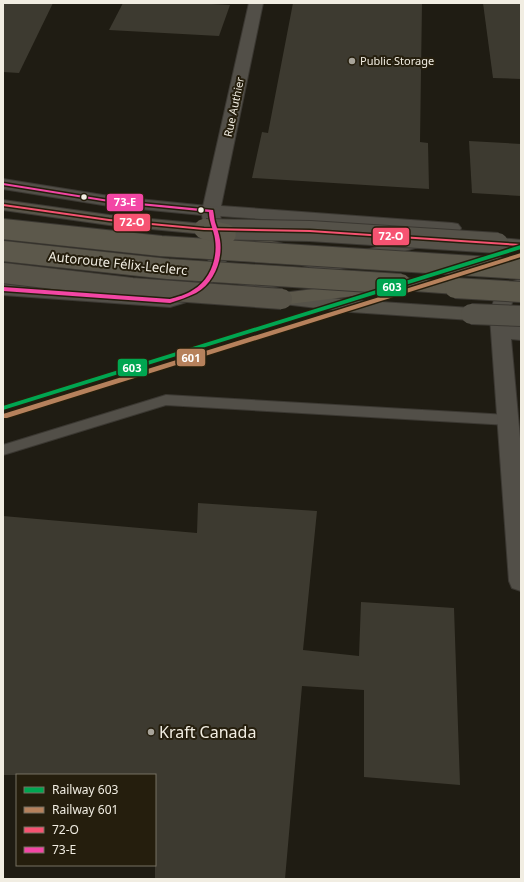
<svg xmlns="http://www.w3.org/2000/svg" width="524" height="882" font-family="'Noto Sans',sans-serif">
<style>
.building{fill:#3d3a30}
.lines{fill:none;stroke-linecap:round;stroke-linejoin:round}
.service-casing{stroke:#3b3832;stroke-width:2}
.minor-casing{stroke:#3b3832;stroke-width:2}
.tertiary-casing{stroke:#3b3832;stroke-width:2}
.secondary-casing{stroke:#3b3832;stroke-width:2}
.primary-casing{stroke:#3b3832;stroke-width:2}
.motorway-casing{stroke:#3b3832;stroke-width:2}
.service{fill:#524f48;fill-rule:evenodd}
.minor{fill:#524f48;fill-rule:evenodd}
.tertiary{fill:#524f48;fill-rule:evenodd}
.secondary{fill:#555249;fill-rule:evenodd}
.primary{fill:#585449;fill-rule:evenodd}
.motorway{fill:#5c584b;fill-rule:evenodd}
.secondary-bridge-casing{stroke:#3b3832;stroke-width:22;stroke-linecap:butt}
.primary-bridge-casing{stroke:#3b3832;stroke-width:22;stroke-linecap:butt}
.motorway-bridge-casing{stroke:#3b3832;stroke-width:22;stroke-linecap:butt}
.secondary-bridge{stroke:#555249;stroke-width:20}
.primary-bridge{stroke:#585449;stroke-width:20}
.motorway-bridge{stroke:#5c584b;stroke-width:20}
.bus-1-casing{stroke:#251e0d;stroke-width:3}
.bus-2-casing{stroke:#251e0d;stroke-width:3}
.bus-1{fill:#f65372;fill-rule:evenodd}
.bus-2{fill:#f346a5;fill-rule:evenodd}
.rail-1-casing{stroke:#251e0d;stroke-width:3}
.rail-2-casing{stroke:#251e0d;stroke-width:3}
.rail-1{fill:#00a651;fill-rule:evenodd}
.rail-2{fill:#b6815c;fill-rule:evenodd}
.poi-dot{fill:#a8a49a;stroke:#251e0d;stroke-width:1.5}
.bus-dot{fill:#f1ede2;stroke:#251e0d;stroke-width:1.5}
.labels{text-anchor:middle;stroke-width:4;stroke-linejoin:round;paint-order:stroke}
.far-poi-label{font-size:11px;fill:#f1ede2;stroke:#251e0d;text-anchor:start}
.far-street-label{font-size:11px;fill:#f1ede2;stroke:#251e0d}
.street-label{font-size:13px;fill:#f1ede2;stroke:#251e0d}
.near-poi-label{font-size:16px;fill:#f1ede2;stroke:#251e0d;text-anchor:start}
.line-badge{stroke:#251e0d;stroke-width:1.5}
.badge-label{font-size:11px;text-anchor:middle;font-weight:bold;fill:#fff}
</style>
<rect width="100%" height="100%" fill="#1f1c13"/>
<g class="building">
<polygon points="3,3 53,3 19,73 3,72"/>
<polygon points="123,3 194,3 230,5 219,36 109,30"/>
<polygon points="293,3 422,3 420,142 428,143 429,189 252,178 262,132 268,133"/>
<polygon points="483,3 521,3 521,79 493,78"/>
<polygon points="469,141 521,144 521,196 472,193"/>
<polygon points="198,503 317,511 303,650 359,656 361,602 454,608 460,785 364,777 364,690 302,686 285,879 155,879 155,775 3,775 3,516 197,533"/>
</g>
<g class="lines">
<defs>
<polygon id="service" points="166,395 508,415 513,417 515,420 513,423 508,425 166,405 3,455 3,445"/>
<polygon id="minor" points="249,3 263,3 221,206 452,223 458,224 461,228 458,234 451,238 233,299 226,301 219,299 216,295 219,291 434,231 205,215 202,211"/>
<g id="tertiary">
<path d="M3,179L109,196L217,207L220,211L221,222L227,240L226,261L220,275L213,286L203,295L193,300L170,307L3,295V283L169,295C195,287 214,269 209,240C207,231 203,224 202,215L109,206L3,189Z"/>
<path d="M521,279V292C509,300 509,313 510,326H521V340L511,339L521,449V591L512,588L509,581L490,317C492,297 501,284 521,279Z"/>
</g>
<g id="secondary">
<polygon points="498,238 521,240 521,250 492,247 489,243 492,239"/>
<polygon points="282,293 351,300 471,308 478,310 481,314 478,318 471,320 351,312 275,303 272,299 275,295"/>
</g>
<polygon id="primary" points="3,200 109,215 204,224 210,225 213,229 210,233 204,234 109,225 3,210"/>
<g id="motorway">
<polygon points="226,229 291,246 294,250 291,254 285,256 220,238 217,234 220,230"/>
<polygon points="401,278 455,282 462,284 465,288 462,292 455,294 401,290 282,305 275,303 272,299 275,295 282,293"/>
</g>
</defs>
<use href="#service" class="service-casing"/>
<use href="#minor" class="minor-casing"/>
<use href="#tertiary" class="tertiary-casing"/>
<use href="#secondary" class="secondary-casing"/>
<use href="#primary" class="primary-casing"/>
<use href="#motorway" class="motorway-casing"/>
<use href="#service" class="service"/>
<use href="#minor" class="minor"/>
<use href="#tertiary" class="tertiary"/>
<use href="#secondary" class="secondary"/>
<use href="#primary" class="primary"/>
<use href="#motorway" class="motorway"/>
<defs>
<g id="secondary-bridge">
<polyline points="206,229 310,231 498,243"/>
<polyline points="471,314 521,316"/>
</g>
<polyline id="primary-bridge" points="3,273 132,288 282,299"/>
<g id="motorway-bridge">
<polyline points="3,229 161,246 521,269"/>
<polyline points="204,229 226,234"/>
<polyline points="3,251 168,269 401,284"/>
<polyline points="455,288 521,292"/>
</g>
</defs>
<use href="#secondary-bridge" class="secondary-bridge-casing"/>
<use href="#primary-bridge" class="primary-bridge-casing"/>
<use href="#motorway-bridge" class="motorway-bridge-casing"/>
<use href="#secondary-bridge" class="secondary-bridge"/>
<use href="#primary-bridge" class="primary-bridge"/>
<use href="#motorway-bridge" class="motorway-bridge"/>
<defs>
<polygon id="bus-1" points="3,204 109,219 204,228 310,230 521,244 521,246 310,232 204,230 109,221 3,206"/>
<path id="bus-2" d="M3,183L109,200L213,210C214,214 214,218 215,222C217,228 219,234 220,240C223,260 214,283 196,293C188,297 179,300 170,303L3,291V287L170,299C177,297 186,295 193,290C210,280 218,259 215,239C214,230 209,222 209,212L109,202L3,185Z"/>
</defs>
<use href="#bus-1" class="bus-1-casing"/>
<use href="#bus-2" class="bus-2-casing"/>
<use href="#bus-1" class="bus-1"/>
<use href="#bus-2" class="bus-2"/>
<defs>
<polygon id="rail-1" points="521,245 521,249 3,410 3,406"/>
<polygon id="rail-2" points="521,253 521,257 7,418 3,418 3,414"/>
</defs>
<use href="#rail-1" class="rail-1-casing"/>
<use href="#rail-2" class="rail-2-casing"/>
<use href="#rail-1" class="rail-1"/>
<use href="#rail-2" class="rail-2"/>
</g>
<g class="poi-dot">
<circle cx="352" cy="61" r="4"/>
<circle cx="151" cy="732" r="4"/>
</g>
<g class="bus-dot">
<circle cx="84" cy="197" r="3.5"/>
<circle cx="201" cy="210" r="3.5"/>
</g>
<g class="labels">
<g class="far-poi-label">
<text x="360" y="65">Public Storage</text>
</g>
<g class="far-street-label">
<text transform="translate(234 107) rotate(-78)" y="4">Rue Authier</text>
</g>
<g class="street-label">
<text transform="translate(118 263) rotate(6)" y="5">Autoroute Félix-Leclerc</text>
</g>
<g class="near-poi-label">
<text x="159" y="738">Kraft Canada</text>
</g>
</g>
<g class="line-badge">
<rect x="106" y="193" width="38" height="19" rx="4" fill="#f346a5"/>
<rect x="113" y="213" width="38" height="19" rx="4" fill="#f65372"/>
<rect x="372" y="227" width="38" height="19" rx="4" fill="#f65372"/>
<rect x="376" y="278" width="31" height="19" rx="4" fill="#00a651"/>
<rect x="176" y="348" width="30" height="19" rx="4" fill="#b6815c"/>
<rect x="117" y="358" width="31" height="19" rx="4" fill="#00a651"/>
</g>
<g class="badge-label">
<text x="125" y="206">73-E</text>
<text x="132" y="226">72-O</text>
<text x="391" y="240">72-O</text>
<text x="392" y="291">603</text>
<text x="191" y="362">601</text>
<text x="132" y="372">603</text>
</g>
<rect width="524" height="882" fill="none" stroke="#f1ede2" stroke-width="8"/>
<rect x="16" y="774" width="140" height="92" fill="#251e0d" stroke="#777162"/>
<rect x="24" y="787" width="20" height="6" fill="#00a651" stroke="#777162"/>
<text x="52" y="794" font-size="12" fill="#f1ede2">Railway 603</text>
<rect x="24" y="807" width="20" height="6" fill="#b6815c" stroke="#777162"/>
<text x="52" y="814" font-size="12" fill="#f1ede2">Railway 601</text>
<rect x="24" y="827" width="20" height="6" fill="#f65372" stroke="#777162"/>
<text x="52" y="834" font-size="12" fill="#f1ede2">72-O</text>
<rect x="24" y="847" width="20" height="6" fill="#f346a5" stroke="#777162"/>
<text x="52" y="854" font-size="12" fill="#f1ede2">73-E</text>
</svg>
